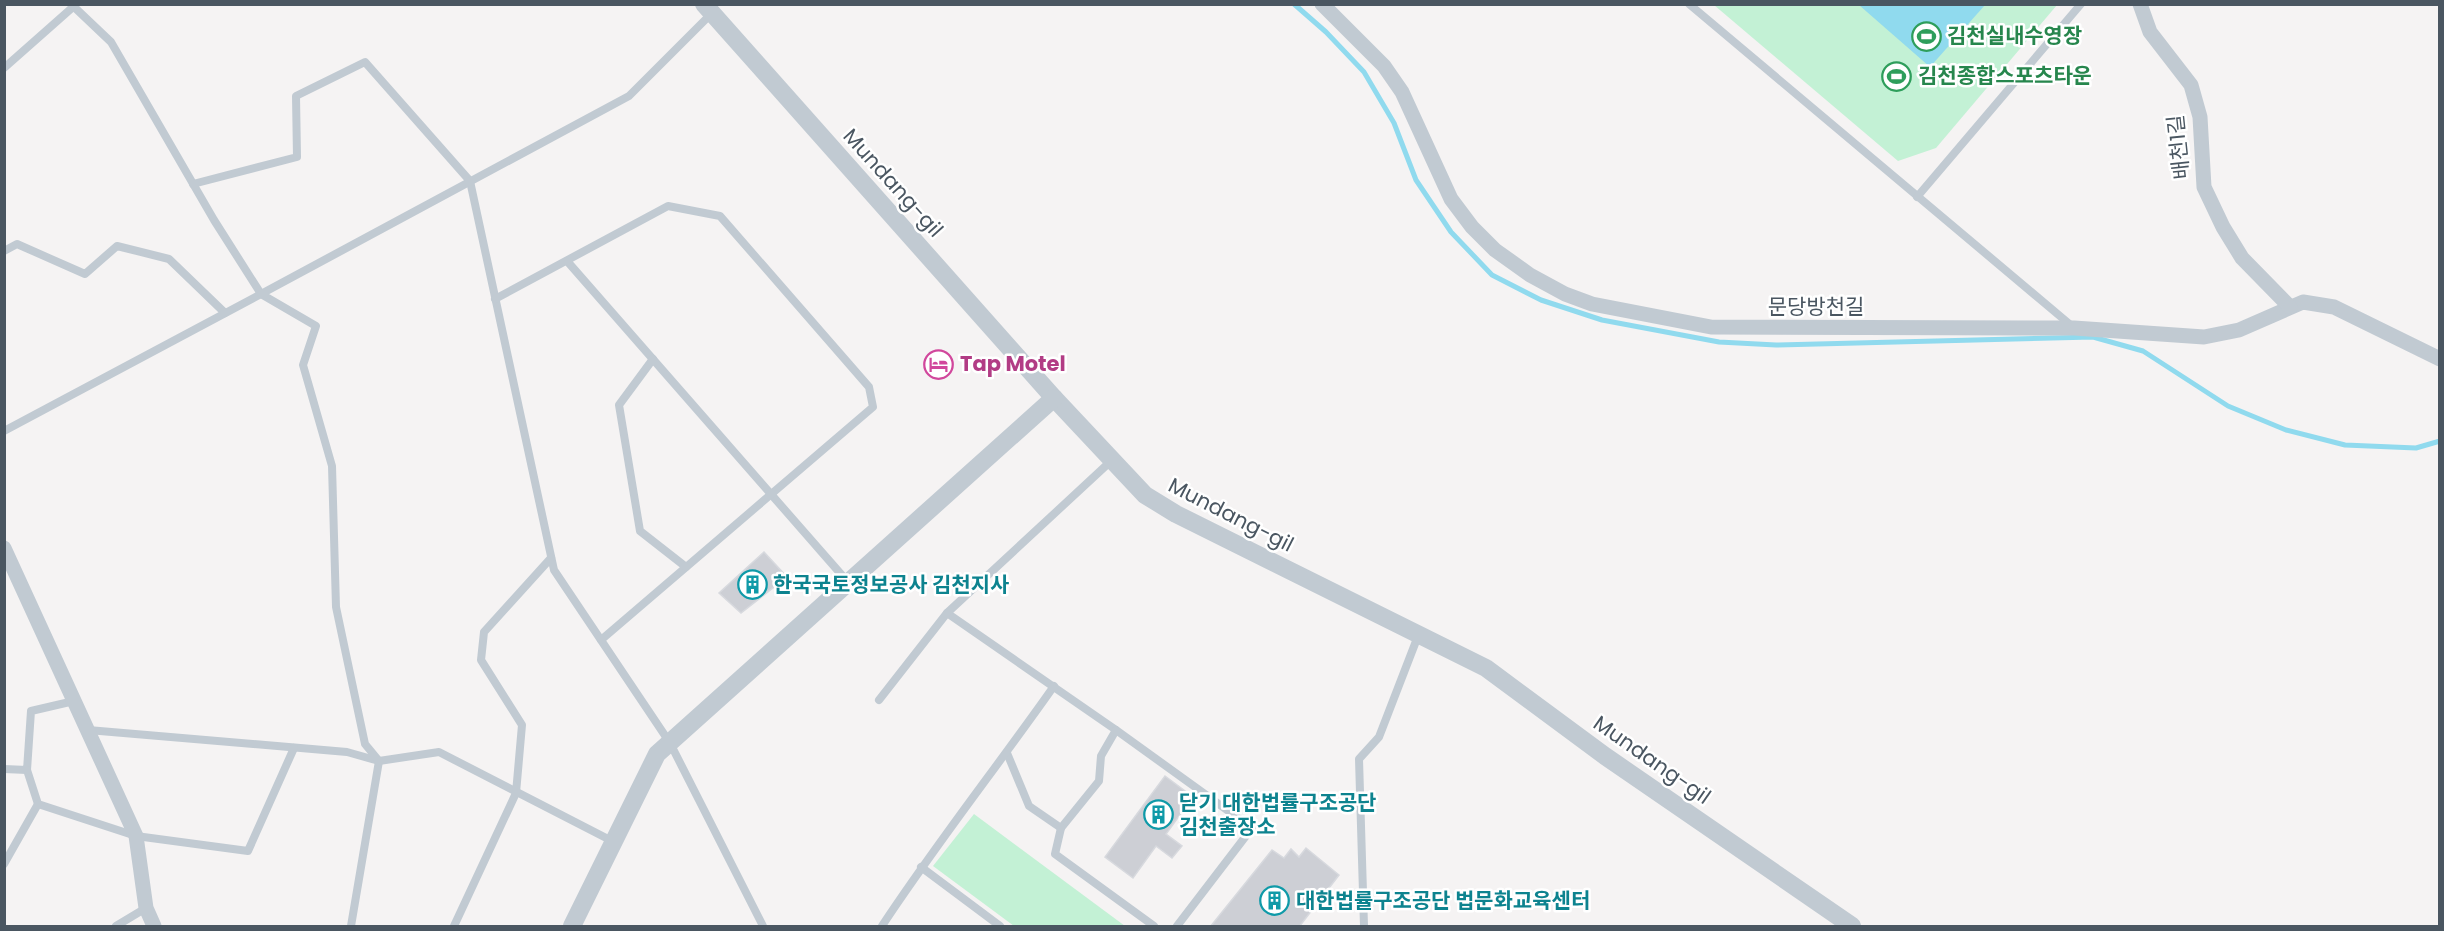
<svg xmlns="http://www.w3.org/2000/svg" width="2444" height="931" font-family="Poppins,'Noto Sans KR',sans-serif">
<style>
.green{fill:#c3f1d5}
.water{fill:#90daee}
.lines{fill:none;stroke-linecap:round;stroke-linejoin:round}
.stream{stroke:#90daee;stroke-width:5}
.building{fill:#cdcfd5;stroke:#d7d9de;stroke-width:1.5}
.service{stroke:#c1cad2;stroke-width:8}
.minor{stroke:#c1cad2;stroke-width:15}
.tertiary{stroke:#c1cad2;stroke-width:18}
.labels{text-anchor:middle;stroke-width:5;stroke-linejoin:round;paint-order:stroke}
.leisure-label{font-size:21px;font-weight:bold;fill:#27864d;stroke:#fff;text-anchor:start}
.street-label{font-size:21px;fill:#4a5661;stroke:#fff}
.hotel-label{font-size:21px;font-weight:bold;fill:#b23c85;stroke:#fff;text-anchor:start}
.culture-label{font-size:21px;font-weight:bold;fill:#0d838f;stroke:#fff;text-anchor:start}
</style>
<rect width="100%" height="100%" fill="#f5f3f3"/>
<g class="green">
<polygon points="1714,5 2057,5 1936,148 1898,161"/>
<polygon points="974,814 1125,926 1014,926 933,866"/>
</g>
<polygon class="water" points="1859,5 1985,5 1930,67"/>
<g class="lines">
<polyline class="stream" points="1294,4 1326,32 1364,72 1394,123 1416,180 1451,232 1492,275 1541,300 1602,320 1719,342 1776,345 2093,337 2143,351 2228,406 2286,430 2345,445 2416,448 2440,441"/>
</g>
<g class="building">
<polygon points="764,552 787,577 741,613 719,593"/>
<polygon points="1165,776 1193,797 1166,834 1182,846 1172,858 1156,846 1133,878 1105,857"/>
<polygon points="1306,848 1339,875 1299,927 1210,927 1272,850 1284,858 1291,849 1299,857"/>
</g>
<g class="lines">
<g class="service">
<polyline points="1689,4 2073,327"/>
<polyline points="4,68 73,7"/>
<polyline points="193,184 297,157 296,96 365,62 470,181 554,570 670,743 763,926"/>
<polyline points="1917,197 2081,4"/>
<polyline points="4,251 17,244 85,274 117,246 169,259 225,313"/>
<polyline points="567,261 847,581"/>
<polyline points="495,299 668,206 720,216 869,387 873,407 601,640"/>
<polyline points="653,359 619,405 640,531 686,567"/>
<polyline points="4,431 261,294 214,220 111,42 71,4"/>
<polyline points="947,613 1116,730 1101,756 1099,781 1061,828 1029,806 1007,753"/>
<polyline points="879,700 947,613 1111,461"/>
<polyline points="88,730 347,752 379,761 439,752 614,842"/>
<polyline points="1116,730 1252,828 1177,926"/>
<polyline points="4,769 27,770 31,711 74,701"/>
<polyline points="27,770 38,804 136,836 248,851 294,748"/>
<polyline points="1061,828 1055,854 1154,926"/>
<polyline points="4,864 38,804"/>
<polyline points="921,867 1000,926"/>
<polyline points="116,926 146,908"/>
<polyline points="351,926 379,761 365,744 336,607 332,466 303,365 316,326 261,294 629,96 712,13"/>
<polyline points="454,926 516,793 522,725 481,660 484,632 551,558"/>
<path d="M882,926C936,844 997,767 1054,686"/>
<polyline points="1364,926 1359,759 1379,737 1418,636"/>
</g>
<g class="minor">
<polyline points="1322,4 1384,66 1402,92 1451,199 1472,227 1495,250 1530,275 1565,294 1592,304 1711,327 2074,328 2204,337 2239,330 2303,302 2334,307 2440,359"/>
<polyline points="2140,4 2150,32 2191,85 2200,117 2204,187 2223,227 2242,258 2290,307"/>
<polyline points="4,548 136,836 146,908 154,926"/>
</g>
<g class="tertiary">
<polyline points="704,4 1054,398 1145,495 1176,514 1486,668 1605,756 1852,926"/>
<polyline points="572,926 657,754 1054,398"/>
</g>
</g>
<defs>
<symbol id="stadium-ring" viewBox="-11 -11 22 22"><circle r="9.5" fill="#fff" stroke="#2e9e5b" stroke-width="1.5"/><path d="M0-5a6.5 5 0 1 0 0 10a6.5 5 0 1 0 0-10ZM-3.5-1.8h7v3.6h-7Z" fill="#2e9e5b"/></symbol>
<symbol id="hotel-ring" viewBox="-11 -11 22 22"><circle r="9.5" fill="#fff" stroke="#d1479c" stroke-width="1.5"/><path d="M-6-4.5h1.5V1H6V5H4.5V3h-9V5H-6ZM-4 0a1.8 1.8 0 1 1 3.6 0ZM.5 0V-2.5h3Q6-2.5 6 0Z" fill="#d1479c"/></symbol>
<symbol id="building-ring" viewBox="-11 -11 22 22"><circle r="9.5" fill="#fff" stroke="#0f9aa8" stroke-width="1.5"/><path d="M-4-6H4V6H1V3H-1V6H-4ZM-2.5-4.3h1.7v1.8h-1.7ZM.8-4.3h1.7v1.8H.8ZM-2.5-1h1.7V.8h-1.7ZM.8-1h1.7V.8H.8Z" fill="#0f9aa8"/></symbol>
</defs>
<g fill-rule="evenodd">
<use href="#stadium-ring" x="1910" y="20" width="33" height="33"/>
<use href="#stadium-ring" x="1880" y="60" width="33" height="33"/>
<use href="#hotel-ring" x="922" y="348" width="33" height="33"/>
<use href="#building-ring" x="736" y="568" width="33" height="33"/>
<use href="#building-ring" x="1142" y="798" width="33" height="33"/>
<use href="#building-ring" x="1258" y="884" width="33" height="33"/>
</g>
<g class="labels">
<g class="leisure-label">
<text x="1947" y="43">김천실내수영장</text>
<text x="1918" y="83">김천종합스포츠타운</text>
</g>
<g class="street-label">
<text transform="translate(2179 147) rotate(-96)" y="7">배천1길</text>
<text transform="translate(893 183) rotate(48)" y="7">Mundang-gil</text>
<text x="1816" y="314">문당방천길</text>
<text transform="translate(1231 515) rotate(27)" y="7">Mundang-gil</text>
<text transform="translate(1652 760) rotate(35)" y="7">Mundang-gil</text>
</g>
<g class="hotel-label">
<text x="960" y="371">Tap Motel</text>
</g>
<g class="culture-label">
<text x="773" y="592">한국국토정보공사 김천지사</text>
<text x="1179" y="810">닫기 대한법률구조공단<tspan x="1179" dy="24">김천출장소</tspan></text>
<text x="1296" y="908">대한법률구조공단 법문화교육센터</text>
</g>
</g>
<rect width="2444" height="931" fill="none" stroke="#4a5661" stroke-width="12"/>
</svg>
